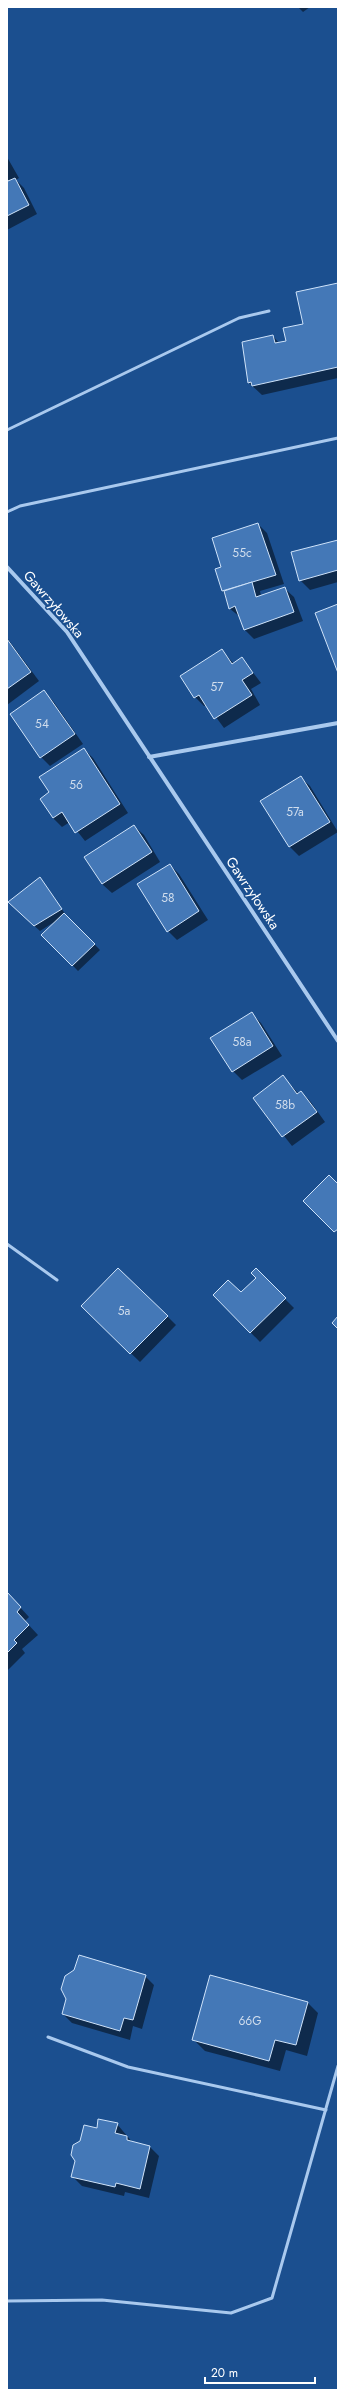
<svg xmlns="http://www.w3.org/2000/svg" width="345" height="2397" font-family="Jost,sans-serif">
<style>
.shadow{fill:#0007}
.building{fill:#4478b7;stroke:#cfe3fa}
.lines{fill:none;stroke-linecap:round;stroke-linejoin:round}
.service{stroke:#a9c9ee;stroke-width:3}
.minor{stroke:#a9c9ee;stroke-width:4}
.labels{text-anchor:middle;stroke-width:3;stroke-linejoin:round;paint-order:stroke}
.number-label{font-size:12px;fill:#d0dded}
.street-label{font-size:14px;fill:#fff;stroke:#1b4f8f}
</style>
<rect width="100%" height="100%" fill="#1b4f8f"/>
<g class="shadow">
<polygon points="298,7 310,7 303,12"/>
<polygon points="7,157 19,178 16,180 24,188 37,214 7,230"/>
<polygon points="338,284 338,378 262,395 249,383 243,343 273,336 279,343 287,341 304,325"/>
<polygon points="258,524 267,533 284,584 260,591 261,596 284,588 294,597 303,621 254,639 244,629 240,617 229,608 216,569 222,568"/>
<polygon points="338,541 338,582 310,590 300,580"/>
<polygon points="7,638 39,681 7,705"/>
<polygon points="222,650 234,664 242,658 261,683 251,689 260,705 224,728 207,705 204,706 195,697"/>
<polygon points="44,692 53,701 83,744 50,766 41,757"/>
<polygon points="84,749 93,758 128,813 85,841 70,822 62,827 53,818 50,793"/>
<polygon points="300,777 310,786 338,832 299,856 290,847 262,801"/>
<polygon points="134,826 144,835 160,862 112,893 102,884 85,858"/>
<polygon points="170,865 179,874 208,920 177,940 168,931"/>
<polygon points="40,879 66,915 100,950 78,971 43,935 54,922 40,931 14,907"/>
<polygon points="252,1014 261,1023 282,1056 242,1080 233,1071"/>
<polygon points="283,1077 299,1094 301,1092 310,1101 325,1122 292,1146 254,1098"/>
<polygon points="256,1270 294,1308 260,1342 214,1295 241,1294 257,1278"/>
<polygon points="82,1306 167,1316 176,1325 140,1362"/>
<polygon points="7,1593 29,1617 25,1621 38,1635 22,1649 25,1653 7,1671"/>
<polygon points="145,1976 154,1985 142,2029 133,2026 130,2040 72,2023 63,2014"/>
<polygon points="307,2002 318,2013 307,2056 286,2050 280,2071 205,2051 194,2040"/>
<polygon points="117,2124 133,2143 150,2147 159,2156 149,2198 125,2192 124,2196 82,2186 73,2177 97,2129"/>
</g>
<g class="building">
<polygon points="7,178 8,181 15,178 29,205 7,216"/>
<polygon points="338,283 338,367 252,386 251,382 248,383 242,342 273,335 275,343 286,341 283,328 303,324 296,292"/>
<polygon points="258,523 276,575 222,591 215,569 221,567 212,538"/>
<polygon points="338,540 338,570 299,581 291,552"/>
<polygon points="252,582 256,597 285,587 294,612 244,630 235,606 229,609 224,591"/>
<polygon points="338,604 338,673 315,613"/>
<polygon points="7,639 31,672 7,689"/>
<polygon points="222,649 232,664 242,657 253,673 242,680 252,695 214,719 199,695 194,698 180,676"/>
<polygon points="44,690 75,734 40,758 10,714"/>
<polygon points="84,748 120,804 75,833 62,812 53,818 40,799 49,792 39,777"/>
<polygon points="301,776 330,822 289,847 260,801"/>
<polygon points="134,825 152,852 102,884 84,857"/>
<polygon points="170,864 199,911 167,932 137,884"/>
<polygon points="40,877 62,909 34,926 8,902"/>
<polygon points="64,913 95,944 72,966 41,935"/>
<polygon points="252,1012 273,1046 232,1072 210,1038"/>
<polygon points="283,1075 297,1094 301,1091 317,1112 282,1137 253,1098"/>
<polygon points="329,1175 338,1184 338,1229 334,1232 303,1201"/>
<polygon points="118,1268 168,1316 130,1354 81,1306"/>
<polygon points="256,1268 286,1298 250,1333 213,1295 228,1280 241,1292 256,1278 251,1273"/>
<polygon points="338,1316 338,1329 332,1323"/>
<polygon points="7,1592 21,1607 17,1612 29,1625 14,1640 17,1643 7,1653"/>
<polygon points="79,1955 146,1975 133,2020 124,2018 120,2031 62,2014 66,1999 61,1989 65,1976 74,1970"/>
<polygon points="210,1975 308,2002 296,2045 275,2040 269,2061 192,2040"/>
<polygon points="98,2119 118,2123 115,2133 127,2136 127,2140 150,2146 140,2189 116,2183 115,2187 71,2177 75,2161 71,2155 73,2145 80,2141 84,2125 97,2128"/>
</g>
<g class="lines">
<g class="service">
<polyline points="7,430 239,318 269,311"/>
<polyline points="7,512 20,506 338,438"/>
<polyline points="7,1244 57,1280"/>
<polyline points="48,2037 128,2067 326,2110"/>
<polyline points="7,2301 102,2300 231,2313 272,2298 338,2066"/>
</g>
<g class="minor">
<polyline points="7,567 67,632 338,1041"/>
<polyline points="149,757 338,723"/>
</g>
</g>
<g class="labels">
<g class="number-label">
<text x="242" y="557">55c</text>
<text x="217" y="691">57</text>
<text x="42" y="728">54</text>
<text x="76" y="789">56</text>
<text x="295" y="816">57a</text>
<text x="168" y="902">58</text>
<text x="242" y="1046">58a</text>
<text x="285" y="1109">58b</text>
<text x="124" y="1315">5a</text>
<text x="250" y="2025">66G</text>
</g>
<g class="street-label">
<text transform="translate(54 604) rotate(49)" y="5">Gawrzyłowska</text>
<text transform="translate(253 893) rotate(56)" y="5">Gawrzyłowska</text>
</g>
</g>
<rect width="345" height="2397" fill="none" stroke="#ffffff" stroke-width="16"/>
<path d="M205 2377v6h110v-6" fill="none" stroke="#ffffff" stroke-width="2"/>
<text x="211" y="2377" font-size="12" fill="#ffffff" stroke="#1b4f8f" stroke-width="3" paint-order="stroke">20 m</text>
</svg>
